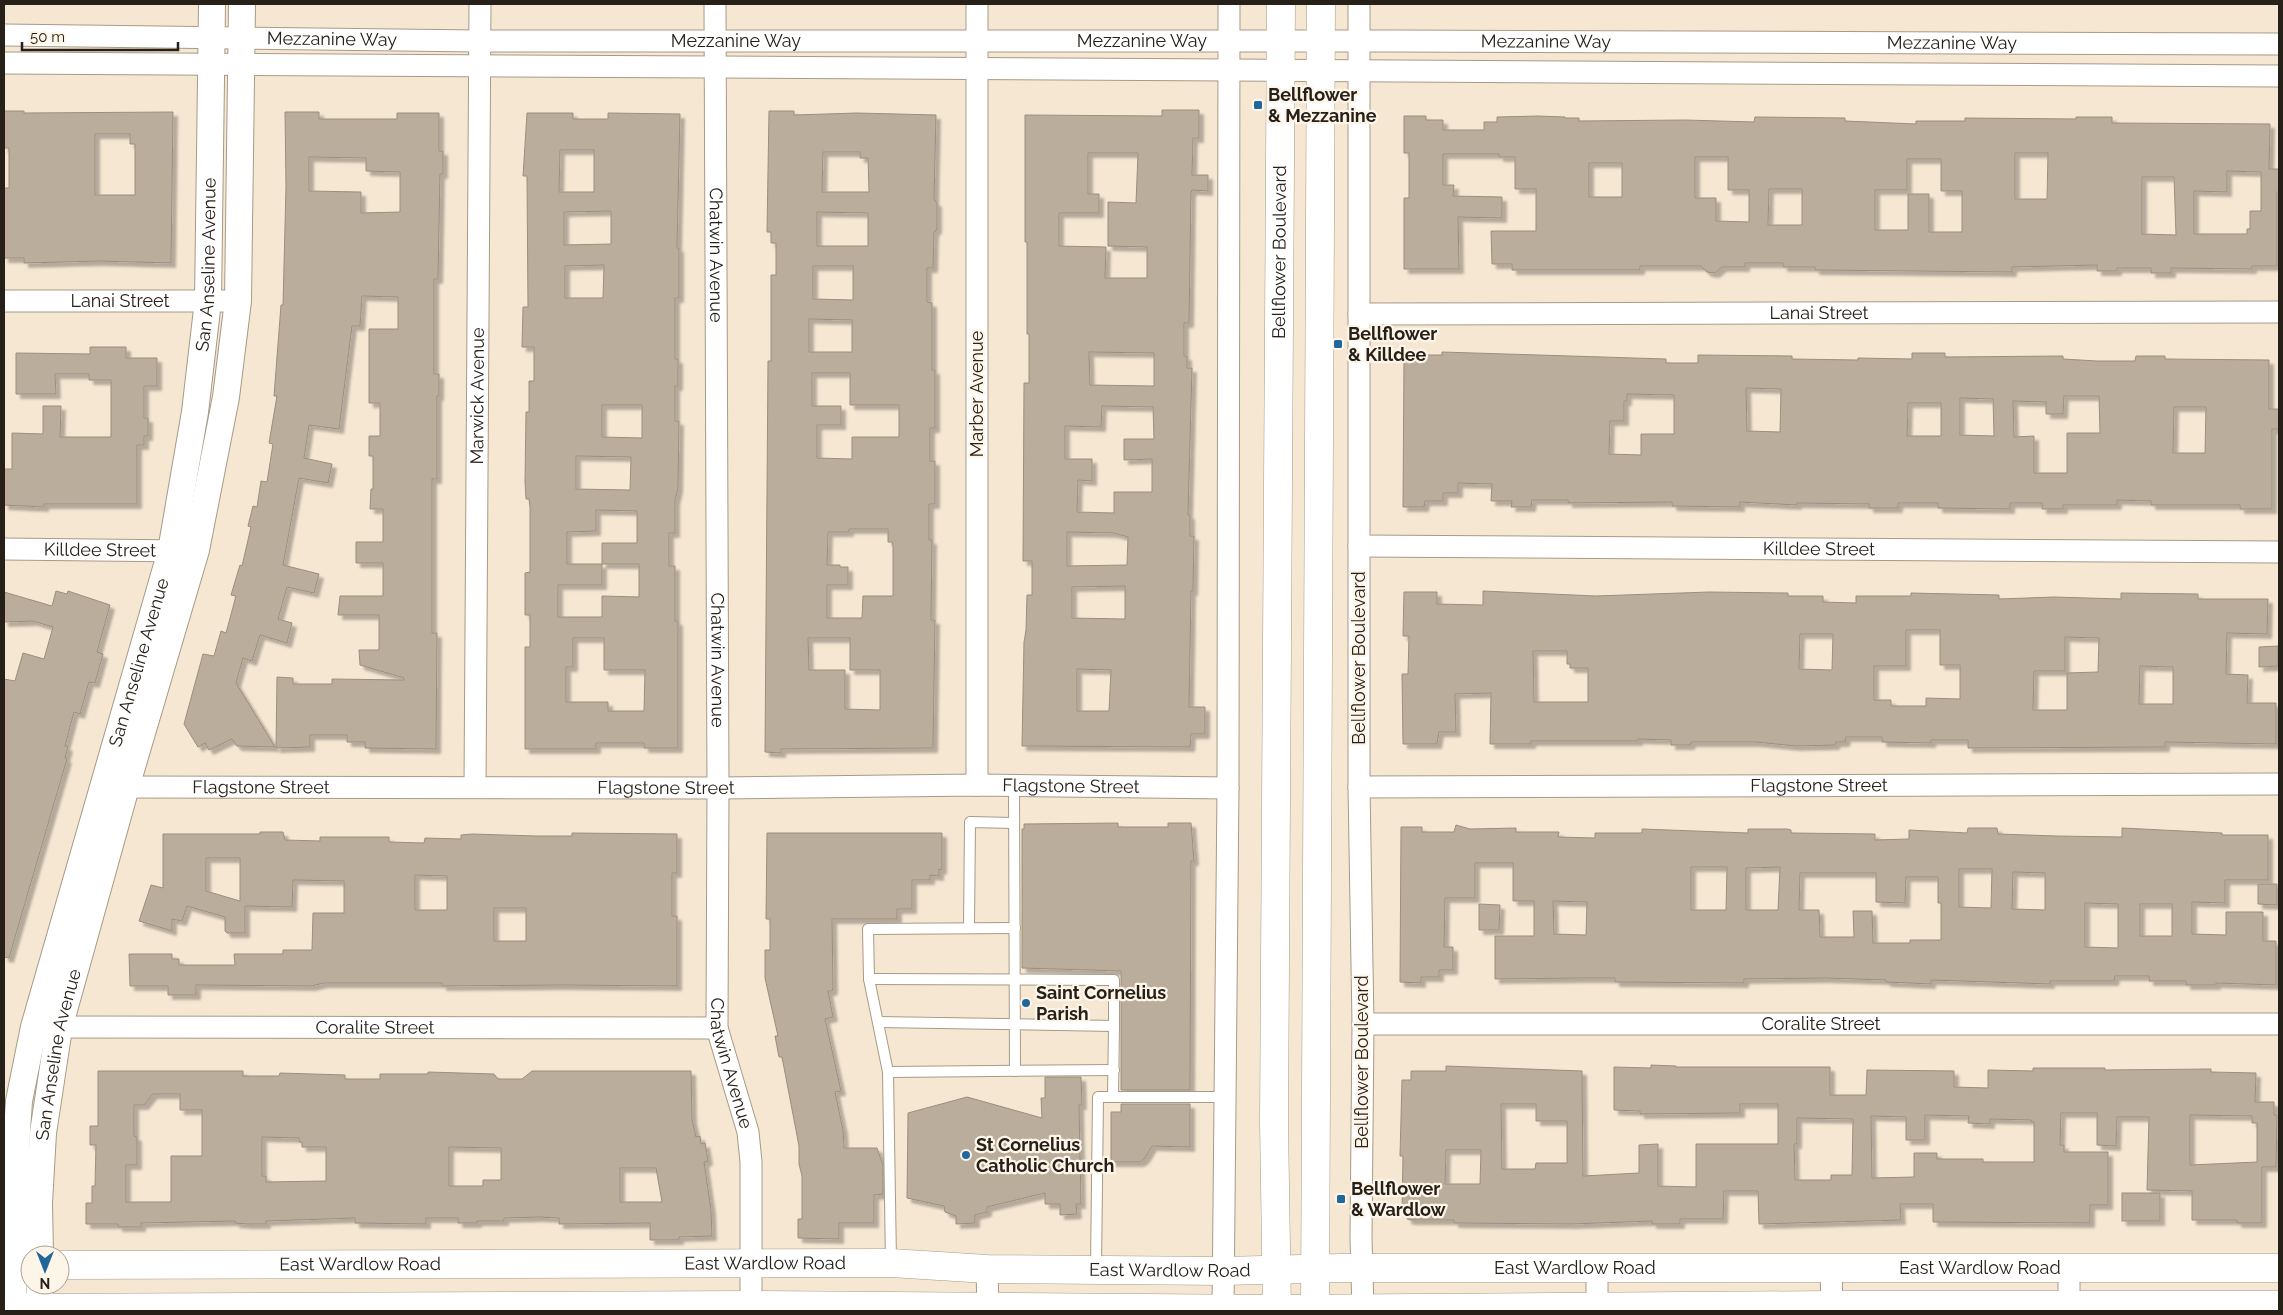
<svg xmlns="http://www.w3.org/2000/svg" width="2283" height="1315" font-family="Raleway,sans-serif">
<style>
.building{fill:#bbad9b;stroke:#9b8e7c;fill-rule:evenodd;filter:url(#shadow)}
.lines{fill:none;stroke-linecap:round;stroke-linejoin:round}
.service-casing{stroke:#a79a87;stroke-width:12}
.minor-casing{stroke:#a79a87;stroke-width:23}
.tertiary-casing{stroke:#a79a87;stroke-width:28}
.secondary-casing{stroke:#a79a87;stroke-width:29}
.service{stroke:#fff;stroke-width:10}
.minor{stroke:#fff;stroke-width:21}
.tertiary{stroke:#fff;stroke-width:26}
.secondary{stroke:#fff;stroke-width:28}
.poi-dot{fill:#20679c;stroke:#fef5e9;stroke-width:2}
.labels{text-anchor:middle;stroke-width:4.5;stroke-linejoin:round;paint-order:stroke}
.street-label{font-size:18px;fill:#262019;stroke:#fef5e9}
.poi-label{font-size:18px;font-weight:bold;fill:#262019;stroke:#fef5e9;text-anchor:start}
</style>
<defs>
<filter id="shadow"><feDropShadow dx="4.5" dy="4.5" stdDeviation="1" flood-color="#0004"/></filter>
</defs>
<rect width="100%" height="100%" fill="#f6e7d3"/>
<g class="building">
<path d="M1162,110H1199V138H1193L1192,175H1208V191L1192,190L1191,193L1189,323H1184V356H1187V368H1192L1188,515H1190V536H1194L1193,591H1191L1189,707H1205V734H1191L1190,747L1022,746L1024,642L1026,630L1027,595H1032V561H1023L1024,383H1029V334H1027V242H1025V115L1162,116ZM1088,153H1138L1136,203L1108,202V246L1147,247V278H1105L1106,247L1059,246V213H1099V194H1088ZM1089,352L1154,353V386L1090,385ZM1102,406L1153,407L1154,439H1124V460L1152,459V492H1114V513L1077,512L1078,480L1092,481V459H1065V426L1101,427ZM1067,532L1114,533L1128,537L1127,565L1067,566ZM1125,586V619L1072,618V587ZM1077,669L1111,670L1109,711H1077Z"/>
<path d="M4,111H24V113L173,112L171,263L98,261L24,263V258H4V188H9V148H4ZM95,134H130V144H135V195H95Z"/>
<path d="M769,111H794V115L857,113L936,115L934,200L937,203V229L934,232L933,268H927V302L932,303V370H935V428H930V461H935V504H929V540H932L931,620H935L933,748L781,749V753L765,752L768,361H771V275H776V243H771V232H767ZM823,152H860V158H868L869,192H822ZM817,212L868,213V246H817ZM813,266H853V300L813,299ZM809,319L852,320V352H809ZM812,373H850V405H899V437H852V459L817,458V425H841V406H812ZM849,529H888V542H892L893,546V596H863L862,618H827V585H848V567H840V565H827L828,532H849ZM808,638H850V670H880V710L845,709V670H809Z"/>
<path d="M285,112H319V119H397V113H439V151H443V174H440L438,279H434V374H439V396H437V479H432V633H437L436,749L365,748V742H347V735H310V747L276,748L277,677L293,678V684H332V679L404,680V678L360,665L359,650H379V615H338L340,596H383V563H356V542H383V509H370L371,489H373V456H369V436H380V403H369V329H398V297L362,296L360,326H352L339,429L309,425L304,458L332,464L328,483L299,478L283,565L319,574L314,593L287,587L278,619L292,623L287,643L260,635L252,661L243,658L236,683L275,747L237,746L232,739L209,750L205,743L198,747L184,724L203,654L214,656L221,631L226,633L236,596L231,595L240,565L242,566L251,527L248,526L253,506L257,507L261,481L267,482L273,444L269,443L277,396H274L281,305H283L286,187ZM309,157L366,158V171L400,172V212L361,213V192L309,191Z"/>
<path d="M527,113H573V119H608V113L680,114L677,248H679V298H675V359H678V386H675V421H679L678,488L675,501V533H669V566H675V621H678V748H644V743H596V749H525V647H530V615H525V573L530,572V507L529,499H526L525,482L526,412H529V381H534V347H522L523,307H528L527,176H523ZM560,150H594V192H559ZM611,211V244L564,245V212ZM604,265L603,298H565V266ZM602,405H642V438L602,437ZM576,456L631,457L630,490L576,489ZM596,510L637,511V543H602V564H639V597L602,596V617H558V585H602V564H567V532L596,531ZM573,638H604V670H645L644,711H608V702H566V667H573Z"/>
<path d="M1404,116H1426V120H1443V130H1484V122H1497V117L1538,116L1565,117V118H1579V121L1685,120L1754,122L1755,117L1845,118V121L1916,124V121H1965V118L2076,119V117H2112V123L2270,124L2269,169H2279V192H2277V266H2252V269L2171,268V273H2151V268H2117V271H2097V265L2012,267V272L1815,270V267H1783V263H1745V267H1722L1715,273L1707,272L1701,266H1640V270H1512V264H1492L1491,231H1536V189H1515V157H1499V154H1443V185H1454L1453,196L1502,197V218L1458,217L1459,269H1404V198H1409V153H1404ZM2015,153H2048L2047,199H2015ZM1695,157H1728V190H1749V222L1716,221V198H1695ZM1907,159H1941V191H1962V232H1929V194H1908V230H1875V190H1907ZM1589,163H1622V197H1589ZM2227,171L2261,172V211H2250V229H2247V234H2194V191L2227,192ZM2142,177H2174L2176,235L2142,234ZM1769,189H1802V225H1768Z"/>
<polygon points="90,347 126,347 126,358 157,358 157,386 144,386 144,418 148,418 148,436 144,436 144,445 137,445 137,504 44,504 44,507 4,505 4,469 12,469 12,433 43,434 43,406 61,406 60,437 111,437 111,380 89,380 89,374 55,374 56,394 16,394 16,353 90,354"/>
<path d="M1442,352L1666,359V363H1698V355L1792,356V359L1858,360V358L1912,359V353H1945V357L2063,356V359L2097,361H2135L2136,356H2165V359L2269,360V409H2279V429H2272V509H2240V505H2151V501L2117,500V505H2063V509H2042V503H2010V509L1938,508V503H1898V508H1869V504L1797,503V505L1740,502V507L1672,506V502L1568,503V500H1532L1531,507H1511L1512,501H1491L1492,484L1458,483V493H1443V501H1425L1424,507H1403L1404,355H1442ZM1746,388L1781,389L1780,432L1747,431ZM1627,394L1674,395V434H1641V455L1609,454L1610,421H1624V401H1627ZM2064,396H2099L2100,433H2067V473H2034V436L2014,437L2013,401L2046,402V414H2063ZM1960,398L1993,399L1994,436L1960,435ZM1908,403H1941V436H1907ZM2174,407H2206L2205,453H2173Z"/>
<polygon points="56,591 67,594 68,591 110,605 97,652 103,654 95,683 89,682 80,714 74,712 65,746 68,747 65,758 67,759 9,958 4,957 4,679 15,681 23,653 44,659 53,627 33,621 4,622 4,592 52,606"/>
<path d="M1483,591L1596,596L1709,592L1786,593H1788V596H1823V602L1856,603V596H1911V593L1999,595V599L2054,597L2121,599V593L2198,594V599H2268L2267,634L2227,633L2226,674L2248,675L2247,703H2276V744L2165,742V747L1968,748V740H1931V743L1882,742V737H1846L1845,742H1836L1835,745L1796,746L1756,742H1691L1690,745H1671V740L1638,739V741H1531V744H1490L1491,693L1455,694L1456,732H1439L1437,744H1403L1402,674H1408L1409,636H1403L1404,592H1437V604L1483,605ZM1906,630H1940V665H1960V699L1926,698V706H1891V700H1874V666H1906ZM1800,634H1833L1832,670L1799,669ZM2065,637L2099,638L2098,672L2067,673V710H2033L2034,671H2065ZM1533,651H1567V664H1570V668H1588V702H1534ZM2140,666L2173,667V704H2139Z"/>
<polygon points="2278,646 2278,666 2259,667 2259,647"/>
<polygon points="1118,823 1118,827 1168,827 1168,823 1191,823 1194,861 1191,861 1190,1090 1121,1090 1121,971 1022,968 1022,829 1024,829 1024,824"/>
<path d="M1456,825L1470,829L1516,828V832H1559L1558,837L1595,838V833H1642V829L1748,833V829H1787L1791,830V833L1875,834V840L1909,839V830L1967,833L1968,828H1997L1998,834L2056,836L2122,837V828L2222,833V835H2268V880H2225V903L2192,902V934L2226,935V912H2263V941H2276V985L2216,983V985H2186V981H2149V976H2115L2114,981H2050V984L1931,980V984L1909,983L1886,982V980L1825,978L1744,979V983L1615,982V978H1582L1495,979V936H1534V901H1513V863H1475V898H1445L1444,947H1453V970H1439V977H1421V983L1400,982L1401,827H1422V832H1454ZM1691,867H1727L1726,910H1691ZM1780,867L1778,910H1746V868ZM1959,869H1992L1991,908L1959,907ZM2013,872L2045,873V910L2012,909ZM1800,873H1876V902L1905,903L1906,877H1938V903H1941V940H1910V943H1873L1872,911H1853L1854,937H1820L1819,910H1799ZM1553,901L1587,902L1586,935L1554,934ZM2085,903L2118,904V948L2085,947ZM2140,904H2172V936H2140Z"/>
<path d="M260,832H283L285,840L320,841V837H389V842L424,843L425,838L461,839V835L472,834L536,836H572V833L677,834V873H672V916H677V986L562,985L442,986V983H324L311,986L196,985V995H168V986H130L129,954H172V959H179V965H235L234,954H283V950H312L313,913H344V881L293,880L292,907L245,906V933H227L225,931V917L187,906L182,921L172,919V931L139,921L151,885L163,888V834H260ZM206,858H240V901L206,891ZM415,875L447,876V910H415ZM494,908H526V941H494Z"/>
<polygon points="767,833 942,833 942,870 939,869 939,876 930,875 930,880 912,880 912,909 897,909 897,919 832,919 833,988 832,991 828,991 833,1017 825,1019 841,1091 835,1092 843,1130 844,1148 877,1148 883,1165 883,1194 874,1195 874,1223 839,1223 839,1239 798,1238 798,1219 802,1219 802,1176 799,1164 799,1146 782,1057 779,1057 775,1036 778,1036 765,978 765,950 770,950 770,919 766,919"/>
<polygon points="2258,884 2277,884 2277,905 2258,904"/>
<polygon points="1479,904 1500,905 1499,930 1479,930"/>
<path d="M1651,1065L1676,1066V1067H1830V1095H1866L1867,1070L1954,1071V1087L1988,1088V1070L2033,1071V1068H2105V1070L2211,1069V1072L2256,1073L2255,1102H2274V1115H2277L2276,1167H2262V1223H2237V1220H2192V1191L2147,1190L2149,1117H2117L2116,1146L2097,1145V1113H2061L2060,1145H2064V1152H2108V1205H2090V1223L1933,1222V1204H1900L1901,1220L1759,1224L1758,1191H1724L1723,1219H1680V1224H1652V1221L1571,1224L1454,1223V1220H1411L1407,1219V1211H1402L1403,1156H1400L1402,1080H1411V1071H1446V1066L1582,1071L1583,1176L1639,1173V1145L1658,1144V1186L1696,1187V1144H1778V1104H1740V1113L1640,1114V1111L1614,1110V1067L1651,1068ZM1501,1104H1536V1121H1567V1163H1536L1535,1169H1502ZM1925,1115L1969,1116L1968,1123L1990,1124V1119L2031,1120V1122H2034V1162H1983V1159H1937V1153H1914V1177L1872,1178L1871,1116L1906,1117V1140H1925ZM2190,1115L2252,1116V1123H2257V1162L2190,1165ZM1797,1118L1853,1119L1852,1175H1831V1180H1795L1794,1144H1797ZM1446,1150H1481L1480,1184H1445Z"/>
<path d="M98,1071H243V1076H279L280,1073L345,1075V1079H380V1074H428V1072L494,1074L498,1079H522L532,1071H691L692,1119L696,1137L700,1136L701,1144L705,1143L708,1161L704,1162L711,1210L712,1236L679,1237V1240H650V1223L559,1224V1218L539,1217L504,1218V1221H477V1223H458V1218H426V1224L355,1223V1218L266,1221V1224H247L235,1223V1221L141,1223V1227H118V1224H86V1203H92V1186H95L96,1145H90V1126H98ZM153,1094H180V1110H202V1156H171V1202H126V1165H137V1137L134,1136V1105H144ZM262,1137L299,1138V1142H302V1147H326V1181L266,1182V1176H262ZM449,1147L501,1148V1180H483V1186H449ZM620,1168H656L662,1202H620Z"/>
<polygon points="1045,1077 1081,1077 1082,1105 1079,1105 1081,1204 1076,1204 1077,1214 1060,1215 1060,1204 1045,1204 1045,1193 987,1207 987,1212 975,1215 975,1223 956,1224 956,1216 945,1212 944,1206 907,1198 908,1113 967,1097 1042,1118 1041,1098 1045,1098"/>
<polygon points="1121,1104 1190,1104 1190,1147 1152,1146 1145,1158 1140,1162 1111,1162 1111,1112 1121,1112"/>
<rect x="2122" y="1193" width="38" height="28"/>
</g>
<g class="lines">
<defs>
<g id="service">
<polyline points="1014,786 1015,1071"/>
<polyline points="969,928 970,822 1014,823"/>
<polyline points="869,979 1114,980 1114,1026 878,1022"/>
<polyline points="888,1072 869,979 868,929 1015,928"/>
<polyline points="1113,1097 1114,1026"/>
<polyline points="891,1262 888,1072 1114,1070"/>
<polyline points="1096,1268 1098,1097 1226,1097"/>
</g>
<g id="minor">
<path id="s1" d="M715,4L718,788L717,1028L748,1132L751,1162V1311"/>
<polyline points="977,4 977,785"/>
<polyline points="1359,4 1359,787 1363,1024 1361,1238 1363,1311"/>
<path id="s2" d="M4,35L479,41H1392L2279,44"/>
<polyline points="4,63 2279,76"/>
<path id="s3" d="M4,301H238"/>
<path id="s4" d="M1359,314L2279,312"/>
<path id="s5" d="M1359,546L2279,552"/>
<path id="s6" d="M4,549L186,551"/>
<path id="s7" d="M111,787L718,788L977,785L1228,788"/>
<path id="s8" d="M475,787L480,4"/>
<path id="s9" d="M1359,787L2279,784"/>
<path id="s10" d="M1363,1024H2279"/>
<path id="s11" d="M45,1027L717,1028"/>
<polyline points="1831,1267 1832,1311"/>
<polyline points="2069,1267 2069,1311"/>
<polyline points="987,1269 988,1311"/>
<polyline points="1223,1311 1228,788 1229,4"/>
<polyline points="1597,1311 1597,1268"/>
</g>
<g id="tertiary">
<path id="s12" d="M40,1255L39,1203L43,1133L59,1028L126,787L196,550L226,397L238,301L242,4"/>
<path id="s13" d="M13,1311L17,1130L19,1101L34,1027L171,551L195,412L208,301L212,4"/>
<polyline points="39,1311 40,1285"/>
</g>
<g id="secondary">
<polyline points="4,1264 30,1265"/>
<path id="s14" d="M60,1265L891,1263L987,1269L1224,1271L1342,1268H2279"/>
<polyline points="4,1308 751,1305 1277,1309 1832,1305 2279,1305"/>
<path id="s15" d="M1277,1311L1274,1123L1281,4"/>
<polyline points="1315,1311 1321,4"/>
</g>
</defs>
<use href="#service" class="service-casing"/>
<use href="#minor" class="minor-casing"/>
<use href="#tertiary" class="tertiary-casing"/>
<use href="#secondary" class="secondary-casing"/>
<use href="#service" class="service"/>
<use href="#minor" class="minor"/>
<use href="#tertiary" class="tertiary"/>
<use href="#secondary" class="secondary"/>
</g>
<g class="poi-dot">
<rect x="1253" y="100" width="10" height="10" rx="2.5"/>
<rect x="1333" y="339" width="10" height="10" rx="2.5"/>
<circle cx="1026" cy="1003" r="5"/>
<circle cx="966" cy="1155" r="5"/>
<rect x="1336" y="1194" width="10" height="10" rx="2.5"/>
</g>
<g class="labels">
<g class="street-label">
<text dy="6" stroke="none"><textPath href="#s2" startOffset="328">Mezzanine Way</textPath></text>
<text dy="6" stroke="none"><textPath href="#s2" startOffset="732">Mezzanine Way</textPath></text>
<text dy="6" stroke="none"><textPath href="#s2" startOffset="1138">Mezzanine Way</textPath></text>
<text dy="6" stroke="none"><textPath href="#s2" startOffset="1542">Mezzanine Way</textPath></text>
<text dy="6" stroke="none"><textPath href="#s2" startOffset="1948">Mezzanine Way</textPath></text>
<text dy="6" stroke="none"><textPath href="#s15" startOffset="1059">Bellflower Boulevard</textPath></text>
<text dy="6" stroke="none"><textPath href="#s1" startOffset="251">Chatwin Avenue</textPath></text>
<text dy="6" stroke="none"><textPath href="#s13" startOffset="1070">San Anseline Avenue</textPath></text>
<text dy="6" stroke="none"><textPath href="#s3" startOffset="116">Lanai Street</textPath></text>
<text dy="6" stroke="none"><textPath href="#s4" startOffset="460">Lanai Street</textPath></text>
<text transform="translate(977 394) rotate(-90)" y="6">Marber Avenue</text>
<text dy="6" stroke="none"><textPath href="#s8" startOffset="391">Marwick Avenue</textPath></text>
<text dy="6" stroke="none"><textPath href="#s5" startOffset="460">Killdee Street</textPath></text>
<text dy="6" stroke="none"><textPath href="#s6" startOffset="96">Killdee Street</textPath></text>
<text transform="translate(1359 658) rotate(-90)" y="6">Bellflower Boulevard</text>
<text dy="6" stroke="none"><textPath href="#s1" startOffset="656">Chatwin Avenue</textPath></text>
<text dy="6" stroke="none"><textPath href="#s13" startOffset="665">San Anseline Avenue</textPath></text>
<text dy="6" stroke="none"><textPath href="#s9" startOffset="460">Flagstone Street</textPath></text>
<text dy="6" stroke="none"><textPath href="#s7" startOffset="150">Flagstone Street</textPath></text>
<text dy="6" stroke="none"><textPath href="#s7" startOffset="555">Flagstone Street</textPath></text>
<text dy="6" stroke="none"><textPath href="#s7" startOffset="960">Flagstone Street</textPath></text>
<text dy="6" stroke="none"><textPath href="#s10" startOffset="458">Coralite Street</textPath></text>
<text dy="6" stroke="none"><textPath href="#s11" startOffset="330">Coralite Street</textPath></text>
<text dy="6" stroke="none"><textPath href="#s12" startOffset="202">San Anseline Avenue</textPath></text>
<text transform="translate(1362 1062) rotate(-90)" y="6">Bellflower Boulevard</text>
<text dy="6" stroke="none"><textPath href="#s1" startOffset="1061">Chatwin Avenue</textPath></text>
<text dy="6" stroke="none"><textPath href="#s14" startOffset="705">East Wardlow Road</textPath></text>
<text dy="6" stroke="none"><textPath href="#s14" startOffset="300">East Wardlow Road</textPath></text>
<text dy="6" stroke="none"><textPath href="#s14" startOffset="1920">East Wardlow Road</textPath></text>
<text dy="6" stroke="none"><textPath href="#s14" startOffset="1515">East Wardlow Road</textPath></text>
<text dy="6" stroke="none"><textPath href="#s14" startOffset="1110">East Wardlow Road</textPath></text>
</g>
<g class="poi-label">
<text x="1268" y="101">Bellflower<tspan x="1268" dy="21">&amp; Mezzanine</tspan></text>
<text x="1348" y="340">Bellflower<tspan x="1348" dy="21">&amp; Killdee</tspan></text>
<text x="1036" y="999">Saint Cornelius<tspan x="1036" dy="21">Parish</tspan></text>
<text x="976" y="1151">St Cornelius<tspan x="976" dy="21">Catholic Church</tspan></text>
<text x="1351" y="1195">Bellflower<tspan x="1351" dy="21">&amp; Wardlow</tspan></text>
</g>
</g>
<rect width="2283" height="1315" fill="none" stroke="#262019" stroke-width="10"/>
<g transform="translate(45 1270) rotate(180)"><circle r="24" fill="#fef5e9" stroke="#a8a096"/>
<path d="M0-4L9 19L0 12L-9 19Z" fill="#20679c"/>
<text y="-8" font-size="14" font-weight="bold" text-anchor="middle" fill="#262019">N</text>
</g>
<path d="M22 42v8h156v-8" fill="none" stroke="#262019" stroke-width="2.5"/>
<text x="30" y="42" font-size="15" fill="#262019" stroke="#fef5e9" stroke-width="4" paint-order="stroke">50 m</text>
</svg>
